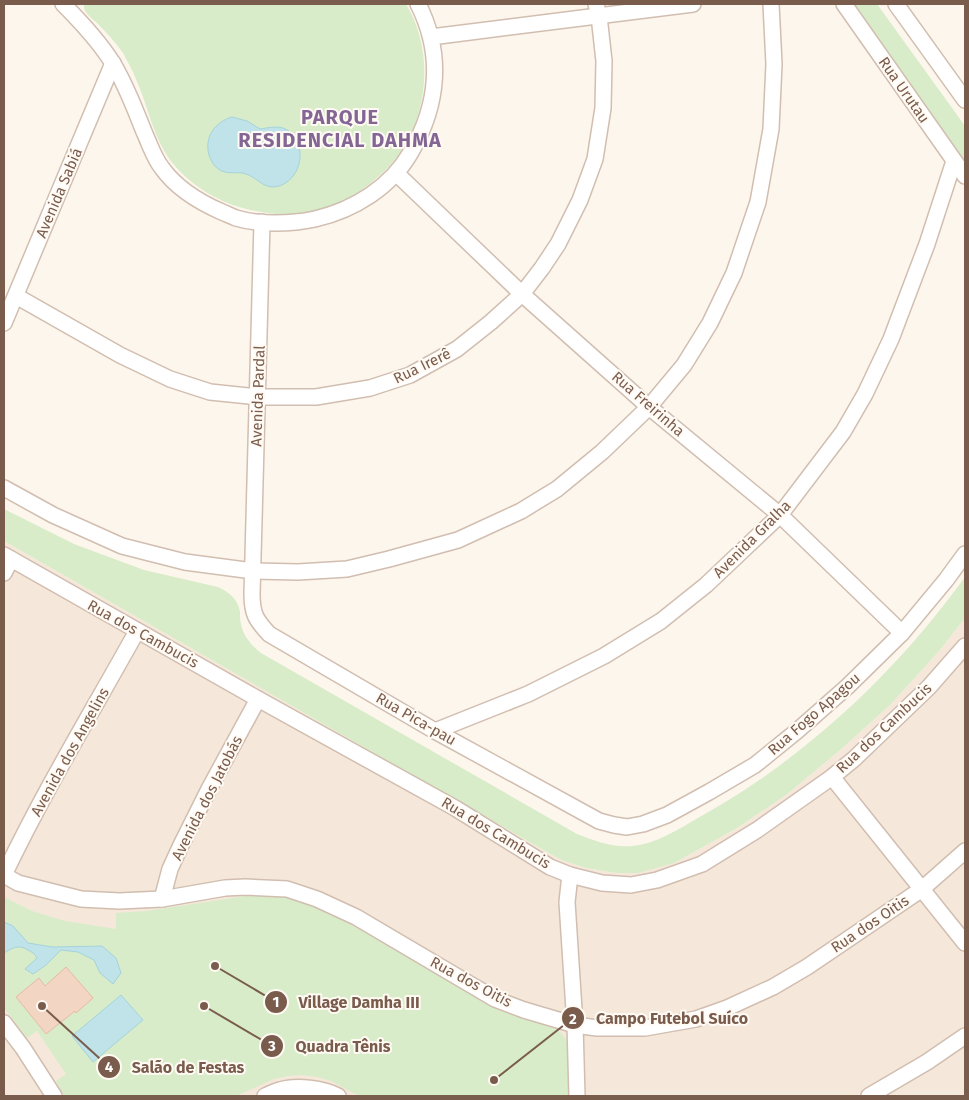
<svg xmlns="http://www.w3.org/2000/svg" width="969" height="1100" font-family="'Fira Sans',sans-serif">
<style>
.residential{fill:#f5e8da}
.green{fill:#d8ecc9}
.water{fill:#bfe3e8;stroke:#a5d3da}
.building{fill:#f3d5c3;stroke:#e6bba3}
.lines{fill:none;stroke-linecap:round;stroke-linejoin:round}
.minor-casing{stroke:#d1beb0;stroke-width:18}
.minor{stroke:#fff;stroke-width:15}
.labels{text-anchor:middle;stroke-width:4;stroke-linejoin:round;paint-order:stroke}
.street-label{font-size:15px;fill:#7a5c4d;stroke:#fffaf3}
.district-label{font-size:20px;font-weight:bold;letter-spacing:1px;fill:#846695;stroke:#fffaf3}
.leader{fill:none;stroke:#7a5c4d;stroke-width:2}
.callout-dot{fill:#7a5c4d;stroke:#fffaf3;stroke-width:2}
.mark-label{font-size:15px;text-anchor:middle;font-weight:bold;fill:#fff}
.callout-label{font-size:16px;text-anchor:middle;font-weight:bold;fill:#7a5c4d;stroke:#fffaf3;stroke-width:4;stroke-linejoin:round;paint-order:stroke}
</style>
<rect width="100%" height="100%" fill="#fdf6ec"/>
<polygon class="residential" points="4,541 561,860 586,868 616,873 674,863 737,828 786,795 839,751 890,705 940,650 965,618 965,1096 4,1096"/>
<g class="green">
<path d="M84,4H406C433,49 429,107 402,151C399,156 395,159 392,163C373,184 348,202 320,211C300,217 277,215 256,211C226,206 196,190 175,166C153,141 149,107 135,77C132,69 127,61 123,53C116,43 107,33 98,24C94,20 88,16 85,11C84,9 84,6 84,4Z"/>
<polygon points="847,4 877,4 965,126 965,164"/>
<path d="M4,509L74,544L144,570L218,587C229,592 238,599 240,612C240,616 240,621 241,624C243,636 252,646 261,653L577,834C595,841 613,848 632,846C656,844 677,830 698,818C803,760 895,674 965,577V618L940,650L890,705L839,751L786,795L737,828L674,863L638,873H616L586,868L561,860L4,541Z"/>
<polygon points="253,895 285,897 314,905 341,919 508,1012 553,1027 561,1033 565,1038 567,1043 571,1096 359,1096 331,1081 317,1077 302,1075 288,1076 274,1079 236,1096 64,1096 56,1081 66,1074 37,1031 27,1038 4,1008 4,897 32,911 65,921 116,929 116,913 146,911"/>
</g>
<g class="water">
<path d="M232,117L247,121L260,129C278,126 289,124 298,144C305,161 294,186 273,187C262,187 256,177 246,174C238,171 228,175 220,170C214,167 211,161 209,155C204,137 215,122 232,117Z"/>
<path d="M4,922L13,926L28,943L52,947L102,946L116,958L121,973L113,984L100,973L94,960L78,952L61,950L46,965L33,974L25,969L37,958C35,954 32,952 28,950C19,944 12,948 4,953Z"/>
<polygon points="121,995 143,1020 93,1062 72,1036"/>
</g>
<polygon class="building" points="66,967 93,998 76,1013 75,1011 46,1034 16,997 39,978 45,986"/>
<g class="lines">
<defs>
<g id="minor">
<path d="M63,4C81,22 98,40 112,62C126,84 135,110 145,134C150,145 154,158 162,168C177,189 199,202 222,212C227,214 231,216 236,218C259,225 292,224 315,219C354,210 391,187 411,152C439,104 443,53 418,4"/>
<polyline points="844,4 965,176"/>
<polyline points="896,4 965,100"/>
<polyline points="431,37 693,4"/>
<polyline points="396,173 522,294 649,407 780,515 902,633"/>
<path d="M262,222L252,594C252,614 256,620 269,634L435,731L599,821L614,825L627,827L643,824L667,815L709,792L755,765L797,731L848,686L902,633L946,580L965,554"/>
<polyline points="16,296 120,355 170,379 210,392 258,397 316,397 370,388 410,375 457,349 491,322 522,294 542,268 558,244 580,200 595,159 603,108 604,61 599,16 596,4"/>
<polyline points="4,323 113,63"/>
<polyline points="4,488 53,515 122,546 185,562 253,571 298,572 347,569 389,559 458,540 521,511 557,489 602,452 649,407 684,365 710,323 734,273 758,202 771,129 774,64 771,4"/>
<polyline points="4,555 258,699 455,808 550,867 570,875 602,883 631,885 657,880 702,864 757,830 832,777 854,759 929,687 965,646"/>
<polyline points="4,573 11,559"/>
<polyline points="435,731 528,694 604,656 661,621 706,585 780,515 843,432 865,394 891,339 927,244 954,161"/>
<polyline points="832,777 965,943"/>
<polyline points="4,875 18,883 81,899 119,901 162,899 225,888 245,887 287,889 317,899 356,917 495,999 524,1010 575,1025 597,1028 645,1028 696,1019 727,1008 773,987 807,967 922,889 965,851"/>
<path d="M4,875C44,791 92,712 137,631"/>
<polyline points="570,875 567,902 575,1025 577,1096"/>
<polyline points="162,899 170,869 181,845 209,789 258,699"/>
<polyline points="4,1023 23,1048 54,1096"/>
<path d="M265,1096C270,1094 275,1091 280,1090C296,1085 323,1088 338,1096"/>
<polyline points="869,1096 927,1062 965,1036"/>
</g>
</defs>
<use href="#minor" class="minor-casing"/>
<use href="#minor" class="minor"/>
</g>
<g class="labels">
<g class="street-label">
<text transform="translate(904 90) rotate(55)" y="5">Rua Urutau</text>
<text transform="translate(59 193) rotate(-67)" y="5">Avenida Sabiá</text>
<text transform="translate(422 366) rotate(-26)" y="5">Rua Irerê</text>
<text transform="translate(258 396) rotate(-88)" y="5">Avenida Pardal</text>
<text transform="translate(648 404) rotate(41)" y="5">Rua Freirinha</text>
<text transform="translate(752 539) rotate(-45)" y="5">Avenida Gralha</text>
<text transform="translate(143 634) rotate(29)" y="5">Rua dos Cambucis</text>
<text transform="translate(814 714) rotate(-41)" y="5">Rua Fogo Apagou</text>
<text transform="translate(416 719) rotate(30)" y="5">Rua Pica-pau</text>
<text transform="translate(884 728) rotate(-43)" y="5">Rua dos Cambucis</text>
<text transform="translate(70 752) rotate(-61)" y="5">Avenida dos Angelins</text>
<text transform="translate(207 798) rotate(-63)" y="5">Avenida dos Jatobás</text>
<text transform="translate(496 833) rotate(31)" y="5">Rua dos Cambucis</text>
<text transform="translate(870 924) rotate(-34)" y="5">Rua dos Oitis</text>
<text transform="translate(471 982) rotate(28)" y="5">Rua dos Oitis</text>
</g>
<g class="district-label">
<text x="340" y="124">PARQUE<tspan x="340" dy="23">RESIDENCIAL DAHMA</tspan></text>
</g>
</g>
<path class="leader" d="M215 966L276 1002M494 1080L573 1018M204 1006L272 1046M42 1006L109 1067"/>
<g class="callout-dot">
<circle cx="215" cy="966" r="5"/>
<circle cx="494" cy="1080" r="5"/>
<circle cx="204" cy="1006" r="5"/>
<circle cx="42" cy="1006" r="5"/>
<circle cx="276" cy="1002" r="12"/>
<circle cx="573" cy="1018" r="12"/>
<circle cx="272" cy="1046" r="12"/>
<circle cx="109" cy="1067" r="12"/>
</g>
<g class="mark-label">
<text x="276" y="1007">1</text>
<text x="573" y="1024">2</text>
<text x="272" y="1051">3</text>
<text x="109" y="1072">4</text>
</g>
<g class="callout-label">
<text x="359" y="1008">Village Damha III</text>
<text x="672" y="1024">Campo Futebol Suíco</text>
<text x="343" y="1052">Quadra Tênis</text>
<text x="188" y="1073">Salão de Festas</text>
</g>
<rect width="969" height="1100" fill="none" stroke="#7a5c4d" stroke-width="10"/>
</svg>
